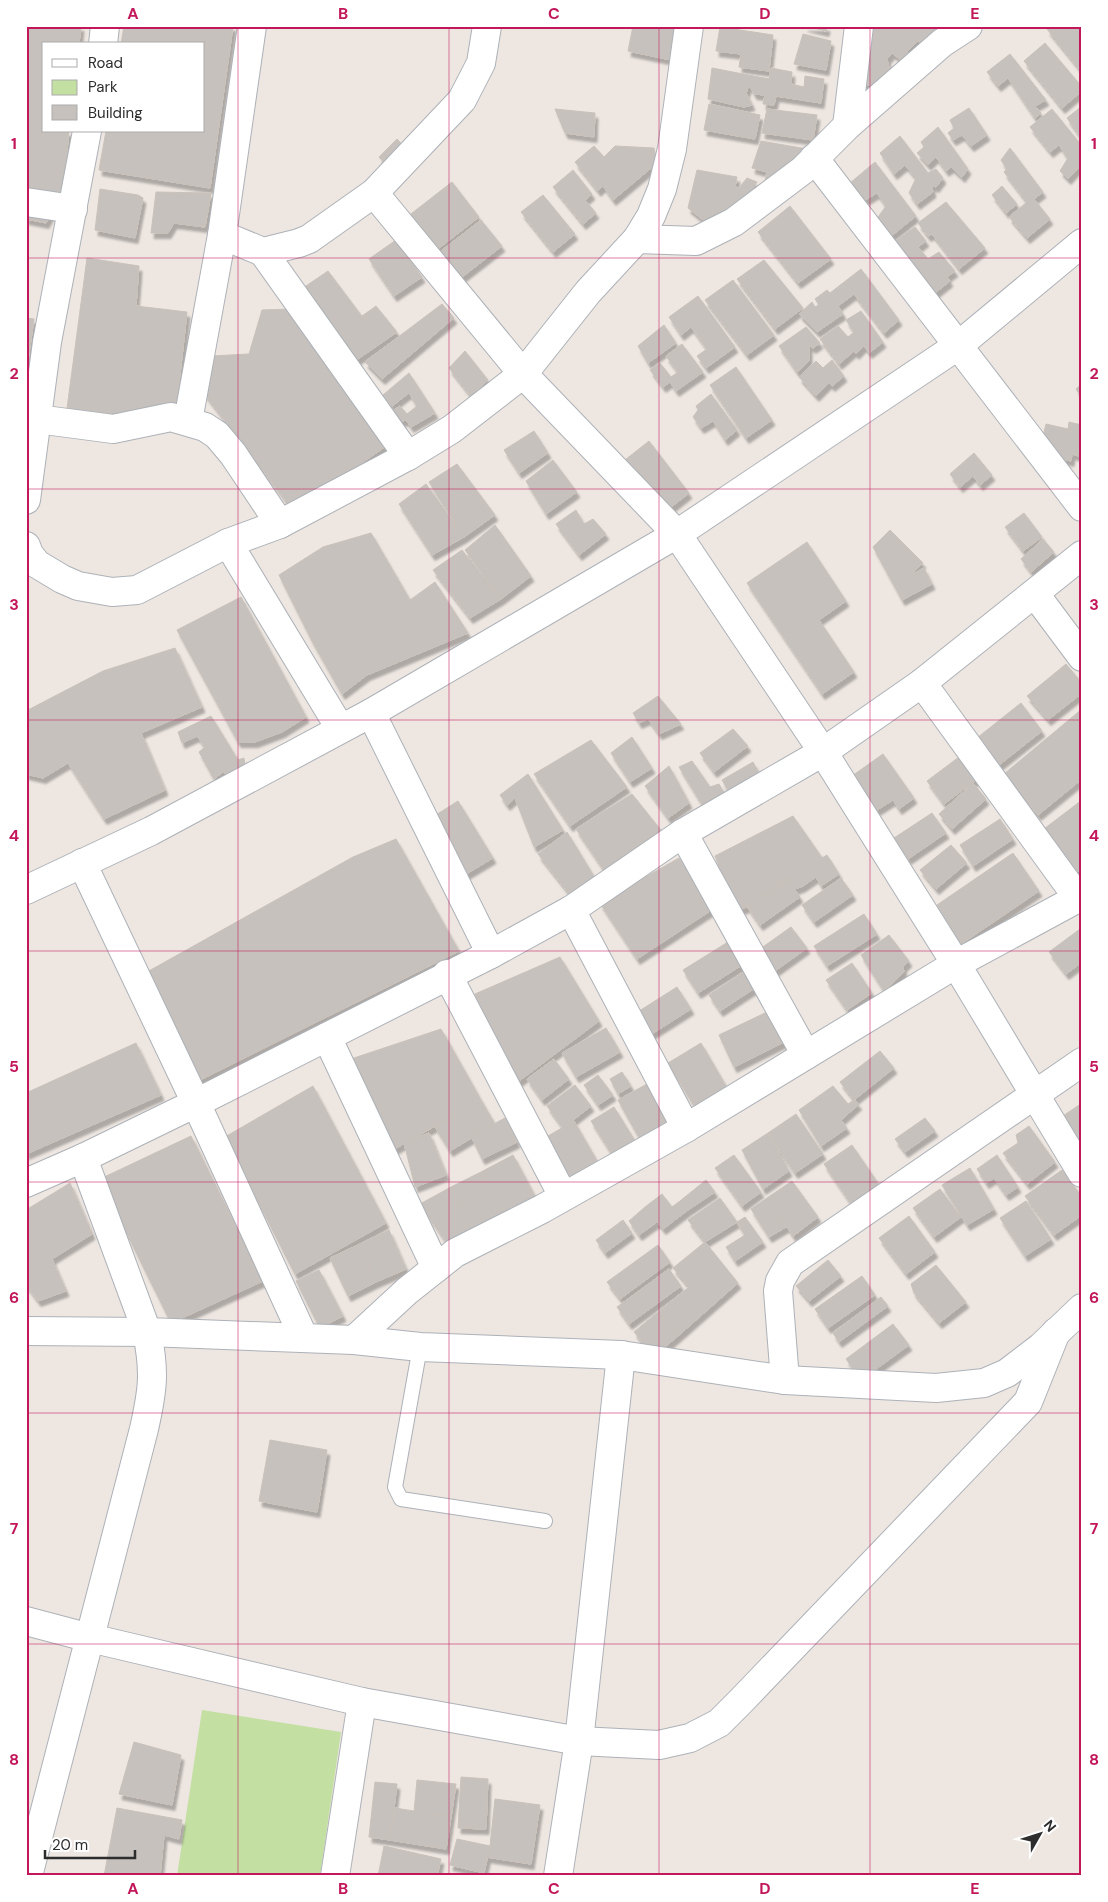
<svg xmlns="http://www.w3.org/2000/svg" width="1108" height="1902" font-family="'DM Sans',sans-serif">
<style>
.green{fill:#c3dfa2}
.building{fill:#c6c1bc;stroke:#c9c1ba;filter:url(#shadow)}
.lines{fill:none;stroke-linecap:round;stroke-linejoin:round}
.service-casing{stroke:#adb2b8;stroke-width:16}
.minor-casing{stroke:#adb2b8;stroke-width:30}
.secondary-casing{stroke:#adb2b8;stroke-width:30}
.service{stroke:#fff;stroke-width:14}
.minor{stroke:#fff;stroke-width:28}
.secondary{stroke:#fff;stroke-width:28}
.grid{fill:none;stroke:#c2185b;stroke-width:1;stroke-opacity:0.55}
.neatline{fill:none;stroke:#c2185b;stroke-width:2}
.grid-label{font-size:16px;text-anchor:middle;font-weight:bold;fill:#c2185b}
</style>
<defs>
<filter id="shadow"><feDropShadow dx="3" dy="5.5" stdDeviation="1" flood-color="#0004"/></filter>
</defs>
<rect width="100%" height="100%" fill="#ede6e1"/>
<polygon class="green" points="202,1710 341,1732 320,1876 177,1876"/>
<g class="building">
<polygon points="26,26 81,26 79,44 44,44 44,131 69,131 63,191 46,223 26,219"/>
<polygon points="124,26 233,26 210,188 99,170 106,131 204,131 204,44 121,44"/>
<polygon points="633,26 677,26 671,60 628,51"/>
<polygon points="805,26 827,26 826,31"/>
<polygon points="863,26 946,26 930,46 918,41 907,51 914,61 906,64 892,53 887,59 891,78 876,87 860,83"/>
<polygon points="1051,26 1082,26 1082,72 1047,29"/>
<polygon points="720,27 773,35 769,71 739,67 741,54 716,51"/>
<polygon points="803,34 831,41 826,70 794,64"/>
<polygon points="1045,43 1082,87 1082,91 1062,108 1024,61"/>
<polygon points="1010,54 1046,100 1035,106 1041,113 1035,118 1008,78 998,86 987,72"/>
<polygon points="712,68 769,79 771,68 792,72 791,84 804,87 805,76 824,79 821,103 776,96 774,105 763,104 765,95 754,94 749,85 746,93 752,105 744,107 708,99"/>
<polygon points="709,104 760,115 755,139 704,130"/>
<polygon points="1082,106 1082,139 1067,118"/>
<polygon points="969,108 987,135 971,146 962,135 953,140 948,133 954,128 950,120"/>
<polygon points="555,109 595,113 594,137 565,133"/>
<polygon points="767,109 817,115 813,140 762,133"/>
<polygon points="1052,109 1082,146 1082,168 1080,166 1068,179 1060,171 1068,158 1059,145 1050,152 1030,127"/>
<polygon points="938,127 968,169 962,177 951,167 946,171 936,157 928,165 917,153 924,147 921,142"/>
<polygon points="900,136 928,173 936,169 943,178 936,187 931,185 933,192 917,204 909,193 916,178 905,165 894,174 880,153"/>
<polygon points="397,139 411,154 393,174 379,157"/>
<polygon points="761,141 807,149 771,183 765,181 767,172 752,168"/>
<polygon points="594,146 604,157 615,146 654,148 656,164 613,200 603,186 598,191 575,162"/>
<polygon points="1010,148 1043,192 1034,199 1050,219 1027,238 1009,217 1027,202 1004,172 1007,169 1001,160"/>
<polygon points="875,162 916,216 890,237 876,220 886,206 877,193 865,200 850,183"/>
<polygon points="573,170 592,194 585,200 596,213 583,224 553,187"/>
<polygon points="697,170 737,177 735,187 739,188 747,178 757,182 741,207 711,226 688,208"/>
<polygon points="452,182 479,217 434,252 407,217"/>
<polygon points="1002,186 1017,204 1006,213 992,195"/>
<polygon points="100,189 138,195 143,198 135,238 95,230"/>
<polygon points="156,192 211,193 205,227 174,223 168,233 151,233"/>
<polygon points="543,195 575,234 553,252 521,212"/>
<polygon points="946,202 985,248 959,269 932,234 928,236 918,223"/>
<polygon points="790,206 831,259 798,283 758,232"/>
<polygon points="481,220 502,246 457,281 437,254"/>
<polygon points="915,227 926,241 918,247 928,259 939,252 955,271 947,277 950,281 935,293 921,273 917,276 889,245"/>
<polygon points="396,240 422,277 394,296 369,259"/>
<polygon points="87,258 139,266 136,306 187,312 176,410 118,423 66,416"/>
<polygon points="764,260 803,308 775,329 737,279"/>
<polygon points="861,269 899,320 884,333 854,294 838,306 843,314 817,332 799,314 812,302 815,307 819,305 815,299 827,290 830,293"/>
<polygon points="328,271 370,327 362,316 376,306 397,332 355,361 303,288"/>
<polygon points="733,280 774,335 747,355 705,300"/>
<polygon points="698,296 735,347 706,368 697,356 707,349 691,327 681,335 669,317"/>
<polygon points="442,304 454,318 382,379 365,362"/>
<polygon points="291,309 386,446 294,511 204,393 211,356 249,354 262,310"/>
<polygon points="861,311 883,342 869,353 864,346 856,354 854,351 839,364 820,339 838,326 848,337 854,332 846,320"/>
<polygon points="26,318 34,319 28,360 26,360"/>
<polygon points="664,325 676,343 648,363 638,346"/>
<polygon points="806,327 820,343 813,348 809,345 809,361 797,372 779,346"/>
<polygon points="682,344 703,372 676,391 670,382 663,387 650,370 660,363 671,377 678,372 666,356"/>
<polygon points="465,351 488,380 471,396 449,368"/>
<polygon points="832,360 844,376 832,386 829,383 816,396 799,377 816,361 823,368"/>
<polygon points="736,367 772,420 746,438 710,385"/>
<polygon points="409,373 435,413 411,427 406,420 399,422 391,412 400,406 407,414 417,406 409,393 392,406 383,395"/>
<polygon points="1082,384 1082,398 1076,389"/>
<polygon points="711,394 737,430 725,440 713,421 701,428 693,417 698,410 696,406"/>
<polygon points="1069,422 1082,425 1082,457 1072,454 1071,461 1050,456 1040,448 1046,424 1068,429"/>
<polygon points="534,431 548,453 519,473 504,450"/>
<polygon points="649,441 689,493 665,512 625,460"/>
<polygon points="974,453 992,475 980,485 973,476 960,487 950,474"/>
<polygon points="553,460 577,492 546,514 526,481"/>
<polygon points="457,464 495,515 464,537 429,482"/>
<polygon points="426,484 464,537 432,555 399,504"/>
<polygon points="576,510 584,524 593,519 606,534 579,555 556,524"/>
<polygon points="1024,513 1042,537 1023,551 1005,527"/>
<polygon points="495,525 531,576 501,599 465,550"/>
<polygon points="890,530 923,563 911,575 924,568 932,584 902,600 873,547"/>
<polygon points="371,533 410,600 435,582 468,633 367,675 342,694 312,641 279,575 323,547"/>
<polygon points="1043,539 1054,552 1031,572 1021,559"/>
<polygon points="807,542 846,601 819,620 854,672 822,694 747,583"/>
<polygon points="462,550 501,599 470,618 433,570"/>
<polygon points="241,597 306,717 282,732 255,742 238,742 177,630"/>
<polygon points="175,648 202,707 141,733 165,790 104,819 68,763 43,778 26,774 26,711 103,671"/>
<polygon points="1066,664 1082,683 1082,693 1048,720 1027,696"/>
<polygon points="658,696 681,724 659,734 648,719 639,723 633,713"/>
<polygon points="1021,703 1042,731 999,765 977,738"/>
<polygon points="1082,709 1082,779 1038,815 1004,774"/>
<polygon points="211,716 238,760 244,758 245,766 229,775 223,772 214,779 199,752 205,747 197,736 182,743 178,732"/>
<polygon points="733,729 748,746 714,772 700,753"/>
<polygon points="632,737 652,768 630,782 611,753"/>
<polygon points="591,740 627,787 570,826 534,774"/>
<polygon points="883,754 914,798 899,809 893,800 877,810 852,776"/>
<polygon points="959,757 976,780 944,804 927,781"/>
<polygon points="692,761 710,787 719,784 726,796 706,811 679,767"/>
<polygon points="753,762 762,779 732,797 722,780"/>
<polygon points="669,766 689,803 668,818 645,786"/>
<polygon points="528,774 563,830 534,847 515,798 507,805 500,795"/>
<polygon points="973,783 986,799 952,829 939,814"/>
<polygon points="632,794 664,834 606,873 576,829"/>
<polygon points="1082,800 1082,868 1073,875 1040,832"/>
<polygon points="458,801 493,858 463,876 428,820"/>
<polygon points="932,813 946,833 908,859 894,838"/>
<polygon points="793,816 823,859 736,911 715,856"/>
<polygon points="1000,819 1013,839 973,866 960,845"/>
<polygon points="567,832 595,878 572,897 538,854"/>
<polygon points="396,839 459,951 194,1083 147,972 353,857"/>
<polygon points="951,845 967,863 936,889 920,870"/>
<polygon points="1013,853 1039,891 998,919 972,881"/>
<polygon points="827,855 839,874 821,886 816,877 803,886 736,911"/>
<polygon points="679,858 713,909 637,959 600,903"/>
<polygon points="841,878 853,895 814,922 802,905"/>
<polygon points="788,880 800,897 760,925 748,908"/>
<polygon points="972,881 998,919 961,944 937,905"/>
<polygon points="864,914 877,934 827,966 814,946"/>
<polygon points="791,927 807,948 768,976 753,954"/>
<polygon points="1080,929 1082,932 1082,962 1066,974 1049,952"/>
<polygon points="889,935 909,961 903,967 904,972 884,991 861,955"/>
<polygon points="728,942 742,965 698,993 683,970"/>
<polygon points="560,957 599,1021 515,1084 475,994"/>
<polygon points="852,963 872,993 847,1010 826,980"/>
<polygon points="750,968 761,984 720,1011 709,995"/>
<polygon points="677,987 691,1009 650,1035 636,1013"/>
<polygon points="769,1011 784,1042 734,1067 719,1035"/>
<polygon points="606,1028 620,1052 576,1077 562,1053"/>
<polygon points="441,1029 481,1100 391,1151 348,1060"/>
<polygon points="136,1043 161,1095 26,1154 26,1093"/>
<polygon points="701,1043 730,1093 698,1112 668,1063"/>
<polygon points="880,1051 894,1068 854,1100 840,1082"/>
<polygon points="554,1059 569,1079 542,1100 527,1079"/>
<polygon points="622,1072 631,1086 618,1094 610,1079"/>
<polygon points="598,1075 613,1095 598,1105 584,1085"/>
<polygon points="647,1084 670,1125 641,1141 618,1100"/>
<polygon points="575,1085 591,1106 563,1128 547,1106"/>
<polygon points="313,1086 386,1223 295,1274 225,1137"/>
<polygon points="833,1086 848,1104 854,1100 859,1104 841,1120 847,1128 821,1146 799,1110"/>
<polygon points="481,1100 495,1124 450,1151 435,1127"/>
<polygon points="1082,1103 1082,1154 1060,1118"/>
<polygon points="614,1107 640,1149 613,1156 591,1121"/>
<polygon points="796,1114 823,1154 795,1173 768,1133"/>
<polygon points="505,1118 517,1142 482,1159 471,1136"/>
<polygon points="925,1118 935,1131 905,1152 895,1139"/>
<polygon points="574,1121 600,1166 567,1185 541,1140"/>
<polygon points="1029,1126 1055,1162 1027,1184 1003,1153 1018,1143 1016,1135"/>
<polygon points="429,1133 446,1175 415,1187 404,1143"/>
<polygon points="768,1133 789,1171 763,1189 742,1150"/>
<polygon points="191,1136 263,1281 171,1323 100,1179"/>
<polygon points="852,1145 882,1189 854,1208 824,1164"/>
<polygon points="513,1155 536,1198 503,1214 481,1172"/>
<polygon points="734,1155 761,1192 742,1206 715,1168"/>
<polygon points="997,1155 1018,1187 1006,1195 994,1178 986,1183 977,1169"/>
<polygon points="970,1168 994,1209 967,1225 942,1185"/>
<polygon points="1062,1170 1082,1197 1082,1215 1054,1235 1025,1196"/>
<polygon points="481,1172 503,1214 473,1229 451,1187"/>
<polygon points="706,1180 715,1192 688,1210 680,1201"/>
<polygon points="792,1181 818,1217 793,1236 767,1198"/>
<polygon points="70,1183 92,1234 52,1259 66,1291 38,1301 26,1285 26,1210"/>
<polygon points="451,1187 473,1229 447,1243 420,1204"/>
<polygon points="940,1189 961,1217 934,1237 913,1208"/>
<polygon points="662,1194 672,1207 680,1201 688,1210 663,1229 645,1207"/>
<polygon points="720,1198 737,1222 705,1242 688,1220"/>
<polygon points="767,1198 786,1227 769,1237 751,1209"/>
<polygon points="1026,1201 1051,1239 1025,1256 1000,1218"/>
<polygon points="645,1207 657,1222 639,1235 629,1221"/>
<polygon points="909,1216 935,1252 906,1274 879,1238"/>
<polygon points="745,1217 763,1242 735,1261 726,1247 745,1235 737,1222"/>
<polygon points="623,1220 632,1233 605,1253 596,1240"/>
<polygon points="389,1230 406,1269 376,1282 358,1245"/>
<polygon points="705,1242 738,1283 678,1336 658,1312 689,1287 673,1268"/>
<polygon points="358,1245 376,1282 348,1296 330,1258"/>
<polygon points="658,1245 670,1262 620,1299 607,1282"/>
<polygon points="828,1260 841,1276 809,1301 796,1286"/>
<polygon points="936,1265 966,1302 939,1323 914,1293 911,1284"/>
<polygon points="669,1269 681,1286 629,1324 617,1307"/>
<polygon points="319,1270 343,1316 320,1328 296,1281"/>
<polygon points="862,1276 875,1295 828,1328 815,1309"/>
<polygon points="881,1297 888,1306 839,1342 833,1333"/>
<polygon points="658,1312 678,1336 654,1356 634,1332"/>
<polygon points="893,1324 909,1345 861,1380 846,1359"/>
<polygon points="270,1440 327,1450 317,1512 259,1501"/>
<polygon points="134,1742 181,1755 172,1805 119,1794"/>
<polygon points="461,1777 488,1779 486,1829 458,1828"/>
<polygon points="417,1780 456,1784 451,1817 414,1812"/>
<polygon points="375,1782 397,1784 390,1840 369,1837"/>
<polygon points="495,1799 540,1805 531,1864 486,1857 490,1846"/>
<polygon points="117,1808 182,1820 179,1839 164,1835 160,1876 104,1876"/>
<polygon points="395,1808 451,1817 446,1849 390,1840"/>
<polygon points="457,1839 490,1846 484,1873 450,1865"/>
<polygon points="384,1846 441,1859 437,1876 378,1876"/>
</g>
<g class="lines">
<defs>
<polyline id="service" points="420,1347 395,1487 401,1499 545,1521"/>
<g id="minor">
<polyline points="103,44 105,26"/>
<polyline points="847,126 859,26"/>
<polyline points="814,158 1082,507"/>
<polyline points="374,193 523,374 677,534 823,752 956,964 1082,1173"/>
<polyline points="26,202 73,209"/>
<polyline points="222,235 263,252 299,243 309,239 374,193 462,100 481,63 487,26"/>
<polyline points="637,239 696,241 734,222 803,170 847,126 942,43 968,26"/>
<polyline points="263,252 408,456"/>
<polyline points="37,419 113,429 171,417 205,427 217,435 233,454 280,524"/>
<polyline points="188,421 222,235 252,26"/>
<polyline points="26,500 47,342 87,131"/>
<polyline points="228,543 340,728"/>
<polyline points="26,546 29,554 37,564 62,579 78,586 112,592 137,590 228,543 280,524 408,456 452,429 523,374 588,292 637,239 651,216 662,189 672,149 689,26"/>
<polyline points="1035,594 1082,657"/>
<polyline points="922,683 1078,898"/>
<polyline points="371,713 491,954"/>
<polyline points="683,833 806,1055"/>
<polyline points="82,863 196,1103 304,1338"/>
<polyline points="571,910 686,1128"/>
<polyline points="447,974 563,1196"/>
<polyline points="327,1037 436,1268"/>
<polyline points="26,1183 83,1158 196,1103 491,954 571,910 683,833 823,752 922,683 1082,555"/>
<polyline points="26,1331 147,1332 354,1340 420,1347 621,1355 785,1380 936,1388 984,1383 1007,1373 1041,1347 1082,1308"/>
<polyline points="354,1340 407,1291 455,1253 542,1209 686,1128 956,964 1082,896"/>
<polyline points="785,1380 778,1291 780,1281 790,1263 1082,1062"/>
<polyline points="26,1621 90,1638 362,1702 579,1741 659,1745 690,1738 719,1723 741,1701 1028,1402 1056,1332"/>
<path d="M28,1876L144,1429C153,1389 155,1372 147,1332L83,1158"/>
<polyline points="335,1876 362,1702"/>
<polyline points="558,1876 579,1741 621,1355"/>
</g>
<polyline id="secondary" points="26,890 151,831 371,713 677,534 959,345 1082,243"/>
</defs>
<use href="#service" class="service-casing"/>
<use href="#minor" class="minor-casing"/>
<use href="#secondary" class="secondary-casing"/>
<use href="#service" class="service"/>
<use href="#minor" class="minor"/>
<use href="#secondary" class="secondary"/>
</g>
<path class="grid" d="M238,26V1876M449,26V1876M659,26V1876M870,26V1876M26,258H1082M26,489H1082M26,720H1082M26,951H1082M26,1182H1082M26,1413H1082M26,1644H1082"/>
<rect width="1108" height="1902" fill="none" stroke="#ffffff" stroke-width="55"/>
<rect x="42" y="42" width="162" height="90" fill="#ffffff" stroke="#ababab"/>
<rect x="52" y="59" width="25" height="8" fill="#ffffff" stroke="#ababab"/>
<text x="88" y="68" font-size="15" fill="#2d2d2d">Road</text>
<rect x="52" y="80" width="25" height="15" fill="#c3dfa2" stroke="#ababab"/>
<text x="88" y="92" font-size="15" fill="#2d2d2d">Park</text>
<rect x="52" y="105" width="25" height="15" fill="#c6c1bc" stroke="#ababab"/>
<text x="88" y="118" font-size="15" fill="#2d2d2d">Building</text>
<g transform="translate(1040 1834) rotate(51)" stroke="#ffffff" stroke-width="4" paint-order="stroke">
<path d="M0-4L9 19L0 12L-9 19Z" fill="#2d2d2d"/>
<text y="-8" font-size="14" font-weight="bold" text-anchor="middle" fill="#2d2d2d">N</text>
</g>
<path d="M45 1850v8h90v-8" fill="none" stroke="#2d2d2d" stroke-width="2.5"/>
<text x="52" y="1850" font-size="15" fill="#2d2d2d" stroke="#ffffff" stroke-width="4" paint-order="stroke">20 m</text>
<rect x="28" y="28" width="1052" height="1846" class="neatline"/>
<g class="grid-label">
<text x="133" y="19">A</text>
<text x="343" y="19">B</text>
<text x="554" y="19">C</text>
<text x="765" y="19">D</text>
<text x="975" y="19">E</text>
<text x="14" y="149">1</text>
<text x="1094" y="149">1</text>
<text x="14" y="379">2</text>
<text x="1094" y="379">2</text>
<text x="14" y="610">3</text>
<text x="1094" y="610">3</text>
<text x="14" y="841">4</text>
<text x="1094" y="841">4</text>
<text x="14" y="1072">5</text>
<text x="1094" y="1072">5</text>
<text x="14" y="1303">6</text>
<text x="1094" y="1303">6</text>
<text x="14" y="1534">7</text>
<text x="1094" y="1534">7</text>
<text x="14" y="1765">8</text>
<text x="1094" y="1765">8</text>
<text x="133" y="1894">A</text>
<text x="343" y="1894">B</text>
<text x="554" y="1894">C</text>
<text x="765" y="1894">D</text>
<text x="975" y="1894">E</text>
</g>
</svg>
